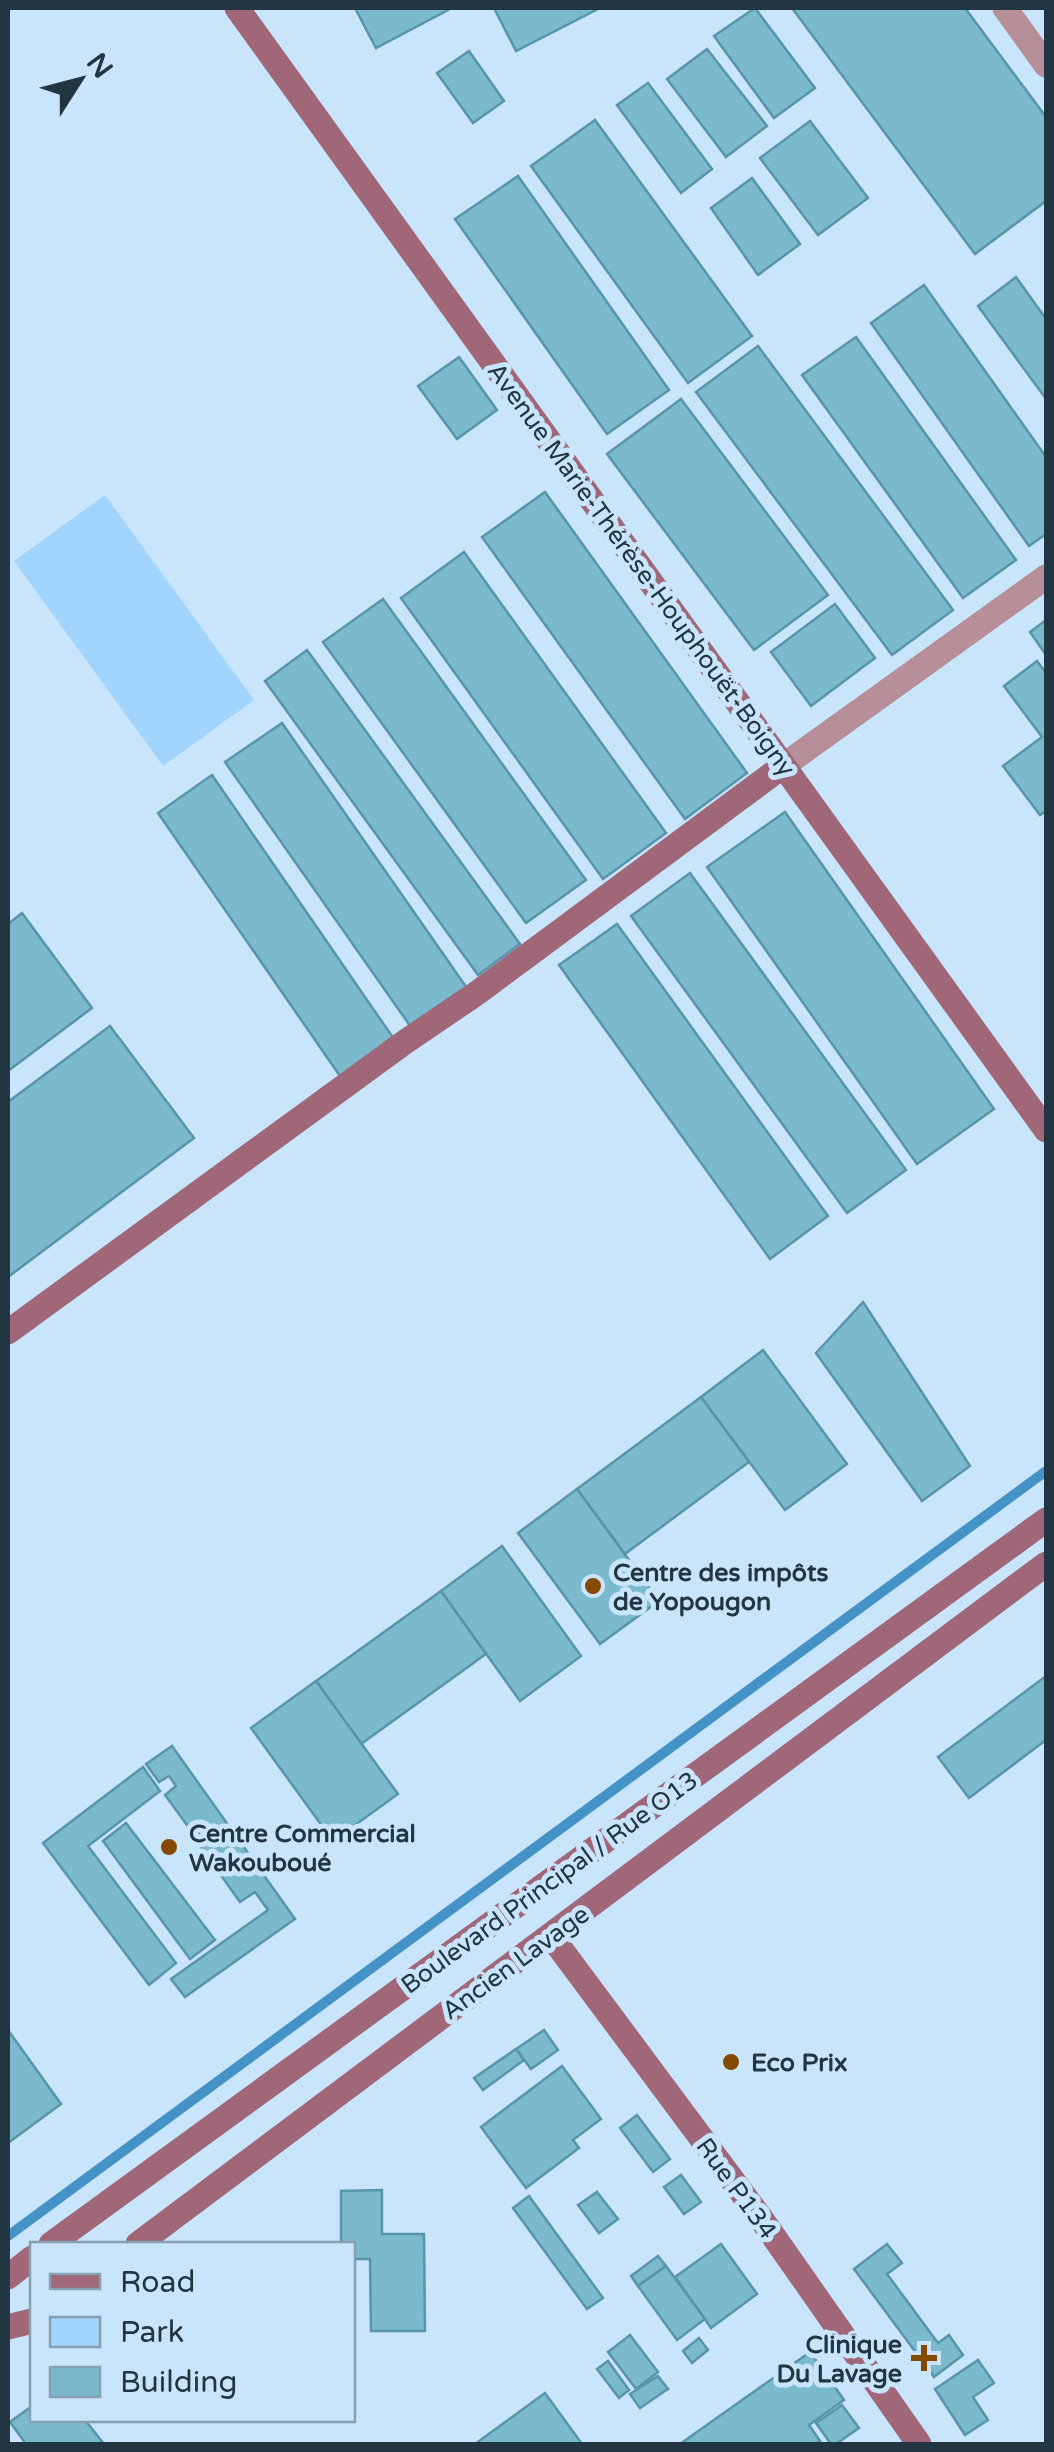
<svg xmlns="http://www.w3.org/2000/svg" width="1054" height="2452" font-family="'Varela Round',sans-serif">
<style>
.green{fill:#a1d5fd}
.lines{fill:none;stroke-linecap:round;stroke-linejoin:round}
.stream{stroke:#4592c6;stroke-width:10}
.building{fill:#7bb9cd;stroke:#5995aa;stroke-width:2.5}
.street{stroke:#b68f99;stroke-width:25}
.secondary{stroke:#9f6777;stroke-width:25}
.poi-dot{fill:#854a01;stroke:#c9e5fb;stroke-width:4}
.labels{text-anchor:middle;stroke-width:10;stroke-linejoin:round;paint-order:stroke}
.street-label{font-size:25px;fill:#223543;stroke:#c9e5fb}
.poi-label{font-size:25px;font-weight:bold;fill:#223543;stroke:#c9e5fb;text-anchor:start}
</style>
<rect width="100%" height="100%" fill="#c9e5fb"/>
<polygon class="green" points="105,495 254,700 163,766 14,561"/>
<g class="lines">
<polyline class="stream" points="8,2236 1046,1471"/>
</g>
<g class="building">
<polygon points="355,8 452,8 376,48"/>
<polygon points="494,8 600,8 516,51"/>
<polygon points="755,8 815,88 774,118 714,36"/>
<polygon points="792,8 965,8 1046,117 1046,201 975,254"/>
<polygon points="707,49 767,126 726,157 667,79"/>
<polygon points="469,51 504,101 473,123 437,73"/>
<polygon points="648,83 712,169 681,193 617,105"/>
<polygon points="595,120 752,336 688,383 531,166"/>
<polygon points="810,121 868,198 818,235 760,158"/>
<polygon points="518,176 669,390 607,434 455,219"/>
<polygon points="752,178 800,244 758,275 711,208"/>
<polygon points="1016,277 1046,319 1046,399 978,306"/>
<polygon points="924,285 1046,457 1046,534 1029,546 871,323"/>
<polygon points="856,337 1016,560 963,598 802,375"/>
<polygon points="758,346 953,610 892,655 696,392"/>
<polygon points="459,357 497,410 457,439 418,386"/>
<polygon points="681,399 828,595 754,650 607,454"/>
<polygon points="545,492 747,773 685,819 482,537"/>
<polygon points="464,552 666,833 603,879 401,598"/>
<polygon points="383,599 586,880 526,923 323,642"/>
<polygon points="835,604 875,658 811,706 771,652"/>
<polygon points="1046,620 1046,655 1030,632"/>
<polygon points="307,650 520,944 478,975 265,681"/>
<polygon points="1037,661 1046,673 1046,811 1040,815 1003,766 1042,737 1004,686"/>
<polygon points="282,723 469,991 413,1030 225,762"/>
<polygon points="212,775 396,1042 342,1079 158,813"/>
<polygon points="785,812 994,1109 917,1164 707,867"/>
<polygon points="690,873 906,1170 847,1213 631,916"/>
<polygon points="22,913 92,1008 8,1071 8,924"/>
<polygon points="617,924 828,1216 770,1259 559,965"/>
<polygon points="110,1026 194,1138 8,1277 8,1102"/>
<polygon points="863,1302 970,1466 922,1501 816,1353"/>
<polygon points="763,1350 847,1464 785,1510 701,1397"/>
<polygon points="701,1397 749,1462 625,1554 577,1489"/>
<polygon points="577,1489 659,1601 600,1644 518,1533"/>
<polygon points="502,1546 581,1656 520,1701 441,1591"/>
<polygon points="441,1591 486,1654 361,1744 316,1681"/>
<polygon points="1046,1676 1046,1740 969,1798 938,1757"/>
<polygon points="316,1681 398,1794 333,1841 251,1728"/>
<polygon points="172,1746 295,1919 185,1997 171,1979 268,1910 255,1892 240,1902 200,1846 215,1837 207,1827 195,1836 165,1795 176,1786 169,1776 159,1782 146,1764"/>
<polygon points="143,1767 160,1791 88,1846 176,1963 149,1985 43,1843"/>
<polygon points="126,1823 215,1940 190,1959 103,1841"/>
<polygon points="8,2030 61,2104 8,2143"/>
<polygon points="544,2030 558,2050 531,2069 516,2049"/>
<polygon points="516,2049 524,2060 483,2090 474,2078"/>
<polygon points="562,2066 601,2119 573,2140 579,2148 526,2188 481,2127"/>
<polygon points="637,2115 670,2159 653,2172 620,2128"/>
<polygon points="681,2175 701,2202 684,2214 664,2187"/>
<polygon points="382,2190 382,2234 424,2234 425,2331 371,2331 370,2259 352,2259 352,2244 341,2244 341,2191"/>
<polygon points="597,2192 618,2219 599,2233 578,2205"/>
<polygon points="529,2196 603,2298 587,2309 513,2208"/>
<polygon points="721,2244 757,2294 711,2328 675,2277"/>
<polygon points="887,2244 902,2263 887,2274 938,2343 949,2335 963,2355 934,2377 854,2269"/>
<polygon points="658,2256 666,2266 638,2286 631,2276"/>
<polygon points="666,2266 705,2319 677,2340 638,2286"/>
<polygon points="630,2335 658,2372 636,2389 608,2352"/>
<polygon points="699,2338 708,2350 692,2363 683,2351"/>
<polygon points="810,2352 844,2400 809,2425 820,2441 814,2444 680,2444"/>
<polygon points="978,2360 994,2383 973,2397 988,2420 965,2435 935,2389"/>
<polygon points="608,2361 629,2390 619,2398 597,2369"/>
<polygon points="658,2376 668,2389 640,2408 630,2394"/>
<polygon points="545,2393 582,2444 475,2444"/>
<polygon points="842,2405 859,2428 836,2444 831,2444 816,2423"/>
<polygon points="32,2406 32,2420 85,2420 104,2444 26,2444 10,2422"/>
</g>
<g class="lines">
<g class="street">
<polyline points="1005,8 1046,65"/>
<polyline points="783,766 1046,577"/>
</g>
<g class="secondary">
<polyline points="237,8 1046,1130"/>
<polyline points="8,1332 405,1042 477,993 783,766"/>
<polyline points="551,1936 760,2217 919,2444"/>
<polyline points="51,2244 1046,1520"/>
<polyline points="138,2244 1046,1564"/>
<polyline points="8,2277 32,2258"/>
<polyline points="8,2327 32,2321"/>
</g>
</g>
<g class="poi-dot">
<circle cx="593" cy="1586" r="10"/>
<circle cx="169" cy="1847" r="10"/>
<circle cx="731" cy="2062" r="10"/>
<path d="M919 2343h10v10h10v10h-10v10h-10v-10h-10v-10h10z"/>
</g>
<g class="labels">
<g class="street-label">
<text transform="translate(642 569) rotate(54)" y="9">Avenue Marie-Thérèse-Houphouët-Boigny</text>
<text transform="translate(549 1882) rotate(-36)" y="9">Boulevard Principal / Rue O13</text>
<text transform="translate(515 1962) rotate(-36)" y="9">Ancien Lavage</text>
<text transform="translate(737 2188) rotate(54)" y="9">Rue P134</text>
</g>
<g class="poi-label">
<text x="613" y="1581">Centre des impôts<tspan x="613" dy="29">de Yopougon</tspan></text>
<text x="189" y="1842">Centre Commercial<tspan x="189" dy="29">Wakouboué</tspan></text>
<text x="751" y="2071">Eco Prix</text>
<text x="902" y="2353" text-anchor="end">Clinique<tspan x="902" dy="29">Du Lavage</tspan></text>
</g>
</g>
<rect width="1054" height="2452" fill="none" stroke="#223543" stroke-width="20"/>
<rect x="30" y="2242" width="325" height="180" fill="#c9e5fb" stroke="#869fb1" stroke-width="2.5"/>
<rect x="50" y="2274" width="50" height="15" fill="#9f6777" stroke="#869fb1" stroke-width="2.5"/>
<text x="120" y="2292" font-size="30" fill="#223543">Road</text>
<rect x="50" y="2317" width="50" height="30" fill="#a1d5fd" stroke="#869fb1" stroke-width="2.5"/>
<text x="120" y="2342" font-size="30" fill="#223543">Park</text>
<rect x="50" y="2367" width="50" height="30" fill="#7bb9cd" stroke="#869fb1" stroke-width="2.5"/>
<text x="120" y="2392" font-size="30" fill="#223543">Building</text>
<g transform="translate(80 80) rotate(54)" stroke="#c9e5fb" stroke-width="8" paint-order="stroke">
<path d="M0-8L18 38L0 25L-18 38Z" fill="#223543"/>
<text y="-15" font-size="28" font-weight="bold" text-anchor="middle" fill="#223543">N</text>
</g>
</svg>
